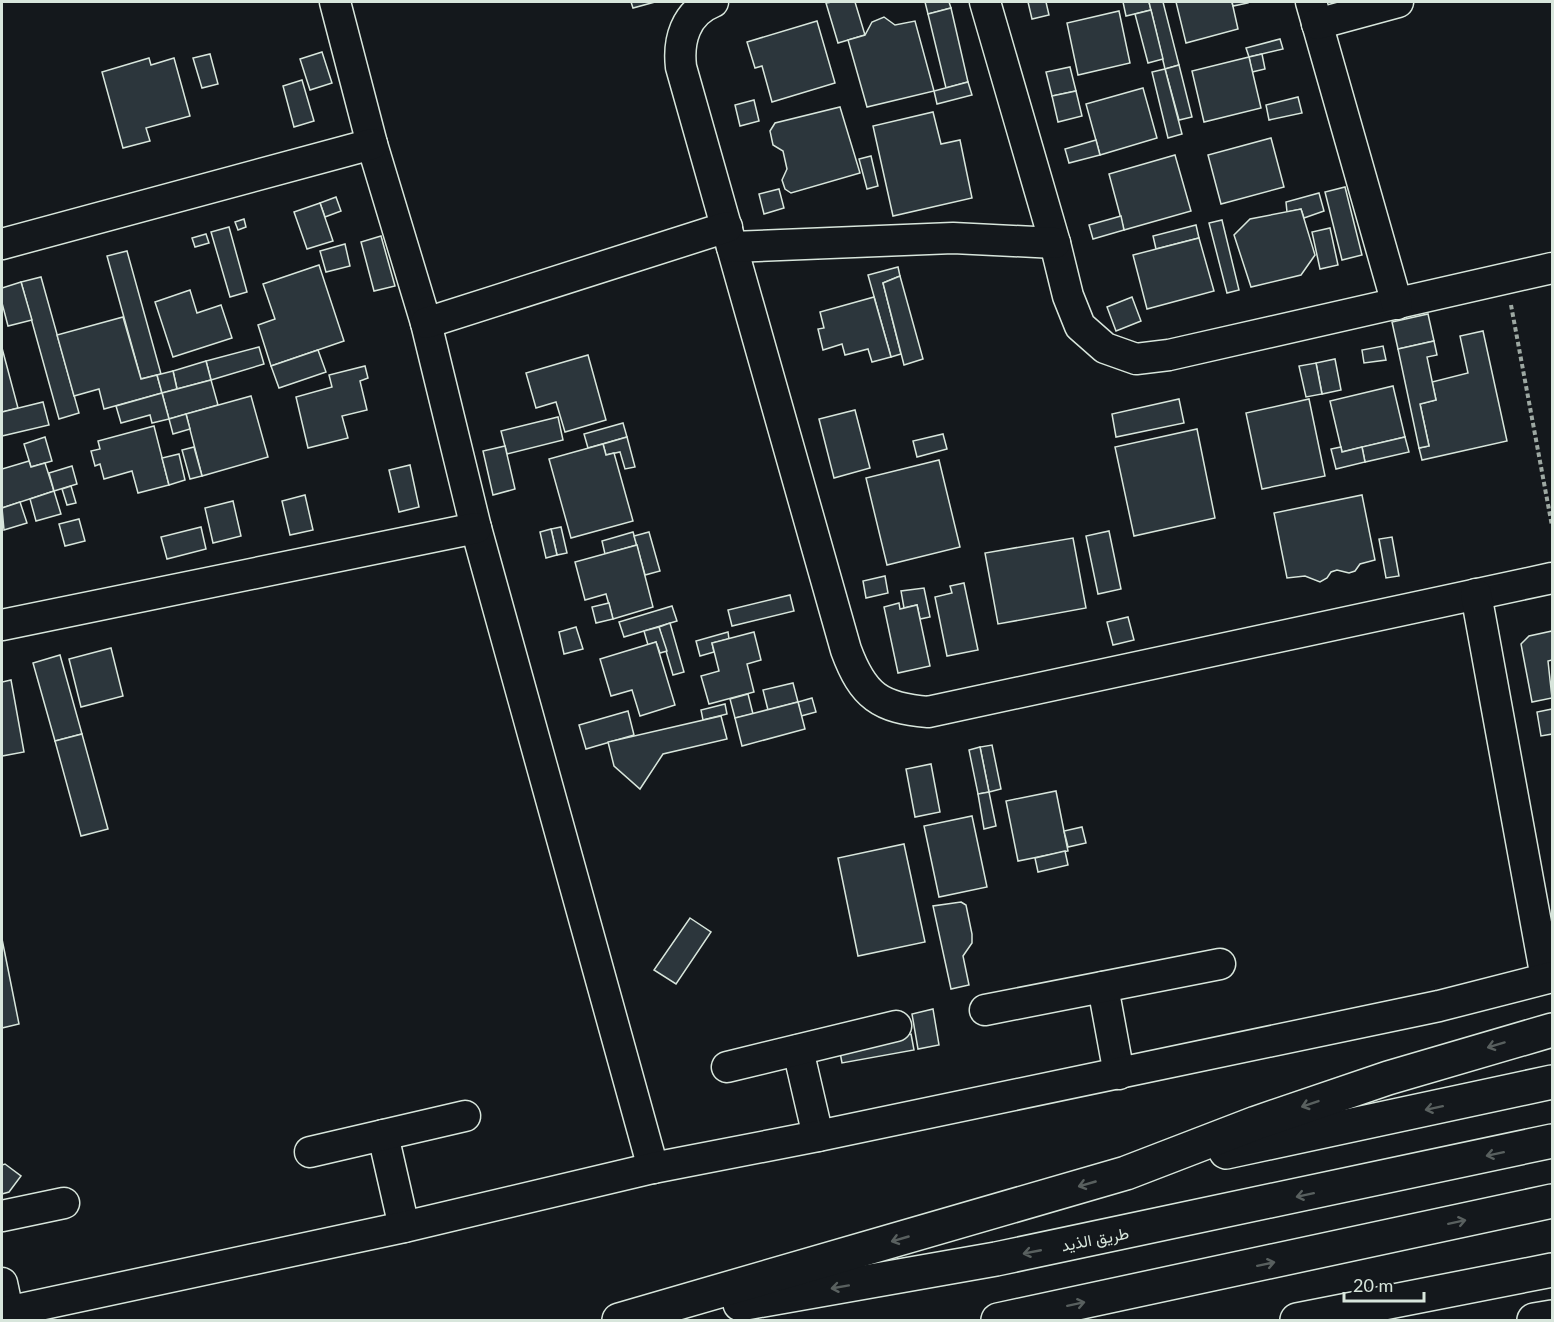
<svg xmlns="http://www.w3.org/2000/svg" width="1554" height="1322" font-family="Lato,Vazirmatn,sans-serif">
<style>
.building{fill:#2c363c;stroke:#d8e6dc;stroke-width:1.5}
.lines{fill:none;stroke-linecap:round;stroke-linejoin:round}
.minor-casing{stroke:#d8e6dc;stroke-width:33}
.highway-casing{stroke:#d8e6dc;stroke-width:36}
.path{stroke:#9da8a2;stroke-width:4;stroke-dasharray:4.5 3;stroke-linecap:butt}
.minor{stroke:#14181c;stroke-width:30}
.highway{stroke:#14181c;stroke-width:33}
.oneway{stroke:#59605f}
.labels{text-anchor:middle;stroke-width:4.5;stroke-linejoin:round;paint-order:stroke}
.street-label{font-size:16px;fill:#d8e6dc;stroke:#14181c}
</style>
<rect width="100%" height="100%" fill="#14181c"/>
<g class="building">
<polygon points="631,2 655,2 633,8"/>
<polygon points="832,2 855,2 865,35 838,43 826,3"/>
<polygon points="925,2 949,2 951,8 928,14"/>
<polygon points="1028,2 1046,2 1049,15 1032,19"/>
<polygon points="1123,2 1149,2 1151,10 1126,16"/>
<polygon points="1149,2 1163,2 1179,65 1165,69"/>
<polygon points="1176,2 1232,2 1238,29 1186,43"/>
<polygon points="1232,2 1248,2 1248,3 1233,6"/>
<polygon points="951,8 968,82 946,88 928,14"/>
<polygon points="1151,10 1163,59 1148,63 1135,14"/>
<polygon points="1119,11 1130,63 1078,75 1067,23"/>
<polygon points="884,17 895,25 915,21 934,91 867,107 848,40 865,35 872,22"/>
<polygon points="817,21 835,83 772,102 762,66 755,68 747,42"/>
<polygon points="1280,39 1283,49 1249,57 1246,48"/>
<polygon points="322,52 332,83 310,90 300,59"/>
<polygon points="210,54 218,84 202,88 193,58"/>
<polygon points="1262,54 1265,69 1252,72 1249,57"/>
<polygon points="1249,57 1261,108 1204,122 1192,71"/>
<polygon points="149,58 151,65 174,58 190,116 146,128 150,141 123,148 102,72"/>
<polygon points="1179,65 1192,117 1179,120 1165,69"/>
<polygon points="1070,67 1076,91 1052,96 1046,72"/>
<polygon points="1165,69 1182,134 1168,138 1152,72"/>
<polygon points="302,80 314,121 294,127 283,86"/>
<polygon points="968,82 972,95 937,104 934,91"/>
<polygon points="1143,88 1157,138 1100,155 1086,104"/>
<polygon points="1076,91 1082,116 1058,122 1052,96"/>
<polygon points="1298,97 1302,113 1269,120 1266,105"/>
<polygon points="754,100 759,121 740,126 735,105"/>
<polygon points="840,107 860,173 791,193 785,189 782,180 787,169 783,151 773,145 770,131 775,123"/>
<polygon points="933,112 941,144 960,140 972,198 893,216 873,126"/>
<polygon points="1271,138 1284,187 1221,204 1208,155"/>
<polygon points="1096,140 1100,155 1069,163 1065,149"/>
<polygon points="1175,155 1191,211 1124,230 1109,174"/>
<polygon points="871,156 878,186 867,189 859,159"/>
<polygon points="1345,187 1362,255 1342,260 1325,192"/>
<polygon points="779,189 784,208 764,214 759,194"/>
<polygon points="1319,193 1324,211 1304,218 1301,209 1287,212 1286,202"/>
<polygon points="336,197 341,211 325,217 320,203"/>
<polygon points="320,203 333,241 307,249 294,212"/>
<polygon points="1301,209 1315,255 1301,275 1251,287 1234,235 1250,219"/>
<polygon points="1121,216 1124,230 1093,239 1089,225"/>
<polygon points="244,219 246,227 238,230 235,222"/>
<polygon points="1222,220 1239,290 1227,293 1209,223"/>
<polygon points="1196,225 1199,238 1156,249 1153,236"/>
<polygon points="229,227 247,292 230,297 211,232"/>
<polygon points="1330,228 1338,265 1320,269 1312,232"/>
<polygon points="206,234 209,243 195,247 192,238"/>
<polygon points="381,236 395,286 374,291 361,242"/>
<polygon points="1199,238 1214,291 1147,309 1133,255"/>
<polygon points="345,244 350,266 326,272 320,251"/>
<polygon points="127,251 161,374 141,379 107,256"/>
<polygon points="319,265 344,341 271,366 258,325 275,319 263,284"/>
<polygon points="898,267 900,276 883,283 901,354 891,357 868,275"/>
<polygon points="900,276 923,359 904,365 883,283"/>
<polygon points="41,277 79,413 59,419 21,282"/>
<polygon points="21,282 32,320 8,326 2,303 2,288"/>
<polygon points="190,290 197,313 221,305 232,338 173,357 155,302"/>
<polygon points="874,297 891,357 872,362 868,349 845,355 842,344 823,350 818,329 824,328 820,312"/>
<polygon points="1132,297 1141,321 1116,331 1107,307"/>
<polygon points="1428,314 1434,341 1398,349 1392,322"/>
<polygon points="123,317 141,379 157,375 162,393 104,409 99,389 74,396 57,335"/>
<polygon points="1483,331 1507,441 1422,460 1419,448 1429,446 1420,404 1436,400 1432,382 1468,373 1460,336"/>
<polygon points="1434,341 1437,355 1427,357 1436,400 1420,404 1429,446 1419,448 1398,349"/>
<polygon points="1383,346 1386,360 1364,363 1362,350"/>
<polygon points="259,347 264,364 211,380 206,361"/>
<polygon points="2,348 18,408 2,412"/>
<polygon points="318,350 326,372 279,388 271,366"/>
<polygon points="588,355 606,420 565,432 556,402 536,408 526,373"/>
<polygon points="1335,359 1341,390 1322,394 1316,363"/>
<polygon points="206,361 211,380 177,389 173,371"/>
<polygon points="1316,363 1322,394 1306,397 1299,366"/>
<polygon points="365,366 368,378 360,381 367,410 342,416 348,438 308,448 296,397 332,387 329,375"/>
<polygon points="173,371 177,389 162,393 157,375"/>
<polygon points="211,380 218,405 169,419 162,393"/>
<polygon points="1393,386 1405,437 1342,452 1330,401"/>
<polygon points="162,393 169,419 152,423 150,415 121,423 116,406"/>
<polygon points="251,396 268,457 202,476 186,414"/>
<polygon points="1179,399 1184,423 1116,437 1112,414"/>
<polygon points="1309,399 1325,476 1262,489 1246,413"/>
<polygon points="43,402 49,425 2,436 2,412"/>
<polygon points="855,410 870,468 834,478 819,419"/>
<polygon points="186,414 190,429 173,434 169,419"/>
<polygon points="558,417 563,440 507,454 501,431"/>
<polygon points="623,423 627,437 588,448 584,434"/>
<polygon points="154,426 169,485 138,493 132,471 104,479 100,464 95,466 91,451 100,449 98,441"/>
<polygon points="1197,429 1215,518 1134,536 1115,447"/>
<polygon points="943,434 947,449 917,457 913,441"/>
<polygon points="45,437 52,461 31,467 24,444"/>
<polygon points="627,437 635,467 625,469 620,452 606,455 603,444"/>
<polygon points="1405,437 1409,452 1365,462 1362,447"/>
<polygon points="603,444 606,455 614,453 633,521 571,538 549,459"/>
<polygon points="505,446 515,489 493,495 483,451"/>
<polygon points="194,447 202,476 190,479 182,450"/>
<polygon points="1341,447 1342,452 1362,447 1365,462 1336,469 1331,449"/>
<polygon points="179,454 185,480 169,485 162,458"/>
<polygon points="939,460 960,547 887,565 866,478"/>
<polygon points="29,461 31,467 45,463 54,491 2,508 2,469"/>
<polygon points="410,465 419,507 399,512 389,470"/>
<polygon points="72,466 77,484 54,491 49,473"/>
<polygon points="71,486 76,503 67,505 62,489"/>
<polygon points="54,491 61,514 36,521 30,499"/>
<polygon points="305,495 313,530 290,535 282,501"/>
<polygon points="1362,495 1375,560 1360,564 1355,571 1349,573 1337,570 1331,572 1327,578 1320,582 1305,576 1287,578 1274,513"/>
<polygon points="233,501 241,536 213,543 205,508"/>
<polygon points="20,502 27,523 4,530 2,508"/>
<polygon points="79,519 85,541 65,546 59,524"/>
<polygon points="201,527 206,549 167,559 161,537"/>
<polygon points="561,527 567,553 557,555 551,529"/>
<polygon points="551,529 557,555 546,558 540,532"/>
<polygon points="1109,531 1121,589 1098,594 1086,536"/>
<polygon points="633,532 637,545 605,554 602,541"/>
<polygon points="649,532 660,571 645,575 634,536"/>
<polygon points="1392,537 1399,576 1386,578 1379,539"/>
<polygon points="1073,538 1086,608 998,624 985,553"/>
<polygon points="637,545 653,607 613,619 606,594 585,600 575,562"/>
<polygon points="885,576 888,593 866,598 863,581"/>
<polygon points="964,583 978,650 947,656 935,597 952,593 950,586"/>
<polygon points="924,588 930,617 920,619 917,605 904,608 901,591"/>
<polygon points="790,595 794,611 732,626 728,610"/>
<polygon points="609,603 613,619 596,623 592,607"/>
<polygon points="899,603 900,609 917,605 930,666 898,673 884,607"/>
<polygon points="672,606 677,621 624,637 619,622"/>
<polygon points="1128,617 1134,640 1113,645 1107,622"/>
<polygon points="670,623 684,672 673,675 659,627"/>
<polygon points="576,627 583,649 564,654 559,632"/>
<polygon points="659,627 667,651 660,653 656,642 648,645 644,631"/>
<polygon points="1552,631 1552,660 1548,661 1552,698 1532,702 1521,644 1529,636"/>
<polygon points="728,632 729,639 712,643 714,652 700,656 696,641"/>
<polygon points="754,632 761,660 747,664 754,692 709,704 701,676 719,671 712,643"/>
<polygon points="656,642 675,705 640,716 632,690 611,696 600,659"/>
<polygon points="111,648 123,696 81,707 69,659"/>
<polygon points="60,655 82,734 55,741 33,663"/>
<polygon points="11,680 24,752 2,756 2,682"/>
<polygon points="793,683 798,702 768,710 763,690"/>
<polygon points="748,694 753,714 735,718 730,699"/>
<polygon points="812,698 816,712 801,716 798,702"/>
<polygon points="798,702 805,729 742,746 735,718"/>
<polygon points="725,704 727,714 703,720 701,710"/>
<polygon points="1552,709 1552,734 1541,736 1537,712"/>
<polygon points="628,711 634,735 586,749 579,725"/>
<polygon points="721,716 727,739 663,754 640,789 614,766 608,742"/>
<polygon points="82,734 108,829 81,836 55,741"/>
<polygon points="992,745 1001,789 989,792 980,747"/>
<polygon points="980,747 989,792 978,794 969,750"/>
<polygon points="931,764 940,812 915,817 906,769"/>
<polygon points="1056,791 1068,851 1018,861 1006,801"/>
<polygon points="989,792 996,826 984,829 978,794"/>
<polygon points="972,816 987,887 939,897 924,826"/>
<polygon points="1082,827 1086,843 1068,847 1064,831"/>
<polygon points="904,844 925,942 858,956 838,858"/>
<polygon points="1065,851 1068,865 1038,872 1035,858"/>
<polygon points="961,902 966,905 972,934 972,943 963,956 969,985 951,989 933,906"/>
<polygon points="690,918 711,932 676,984 654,970"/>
<polygon points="2,939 19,1024 2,1028"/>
<polygon points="933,1009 939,1045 918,1049 912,1014"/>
<polygon points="911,1034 914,1050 842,1063 839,1047"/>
<polygon points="5,1164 21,1176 9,1192 2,1194 2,1165"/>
</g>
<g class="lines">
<defs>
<g id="minor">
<polyline points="335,2 372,144 426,323 476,528 653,1168"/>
<path d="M713,2C685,13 678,41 681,67L846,650C863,696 880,708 928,712L1552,578"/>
<polyline points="985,2 1055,243 1068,296 1080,326 1105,348 1136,359 1169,355 1552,268"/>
<polyline points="1311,2 1397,304"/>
<polyline points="1317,24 1398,2"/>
<polyline points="2,244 372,144"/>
<polyline points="732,247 953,238 1055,243"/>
<polyline points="426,323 727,227"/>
<polyline points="1476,594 1546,978"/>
<polyline points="2,625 476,528"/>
<polyline points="1103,987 1119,1074"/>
<polyline points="985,1010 1220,964"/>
<polyline points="798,1050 818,1136"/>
<polyline points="727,1067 896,1026"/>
<polyline points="383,1135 404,1227"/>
<polyline points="310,1152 465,1116"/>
<polyline points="2,1216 64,1203"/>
<polyline points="2,1283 8,1311"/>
<polyline points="2,1313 404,1227 653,1168 818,1136 1439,1006 1552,977"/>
</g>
<g id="highway">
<polyline points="1226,1152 1552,1082"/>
<polyline points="740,1304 996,1259 1552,1141"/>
<polyline points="619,1320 1126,1173 1256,1123 1388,1078 1552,1030"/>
<polyline points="998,1320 1552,1201"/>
<polyline points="1297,1320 1552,1270"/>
<polyline points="1534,1320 1552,1317"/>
</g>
</defs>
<use href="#minor" class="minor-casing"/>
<use href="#highway" class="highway-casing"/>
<polyline class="path" points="1511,305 1552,526"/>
<use href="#minor" class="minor"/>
<use href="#highway" class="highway"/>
</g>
<defs><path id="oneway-shaft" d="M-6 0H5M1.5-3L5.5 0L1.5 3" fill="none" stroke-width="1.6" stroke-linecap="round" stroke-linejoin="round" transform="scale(1.5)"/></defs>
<g class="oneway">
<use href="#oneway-shaft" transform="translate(1496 1045) rotate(163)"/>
<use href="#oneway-shaft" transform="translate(1310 1104) rotate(161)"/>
<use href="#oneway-shaft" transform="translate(1434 1108) rotate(168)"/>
<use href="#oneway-shaft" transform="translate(1495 1154) rotate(168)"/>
<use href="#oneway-shaft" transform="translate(1087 1184) rotate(164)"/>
<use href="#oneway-shaft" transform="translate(1305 1195) rotate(168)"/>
<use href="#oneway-shaft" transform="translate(1457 1222) rotate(-12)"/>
<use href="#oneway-shaft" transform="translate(900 1239) rotate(164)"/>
<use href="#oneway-shaft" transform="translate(1032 1252) rotate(169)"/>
<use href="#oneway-shaft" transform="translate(1266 1264) rotate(-12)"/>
<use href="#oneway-shaft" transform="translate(840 1287) rotate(170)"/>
<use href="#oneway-shaft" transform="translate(1076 1304) rotate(-12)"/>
</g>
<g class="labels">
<g class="street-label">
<text transform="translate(1095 1239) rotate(-11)" y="6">طريق الذيد</text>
</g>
</g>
<rect width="1554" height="1322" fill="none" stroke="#d8e6dc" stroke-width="6"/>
<path d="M1344 1292v9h80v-9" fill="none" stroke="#d8e6dc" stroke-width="3"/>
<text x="1353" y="1292" font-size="18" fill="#d8e6dc" stroke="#14181c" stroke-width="4.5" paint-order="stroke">20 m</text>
</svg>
